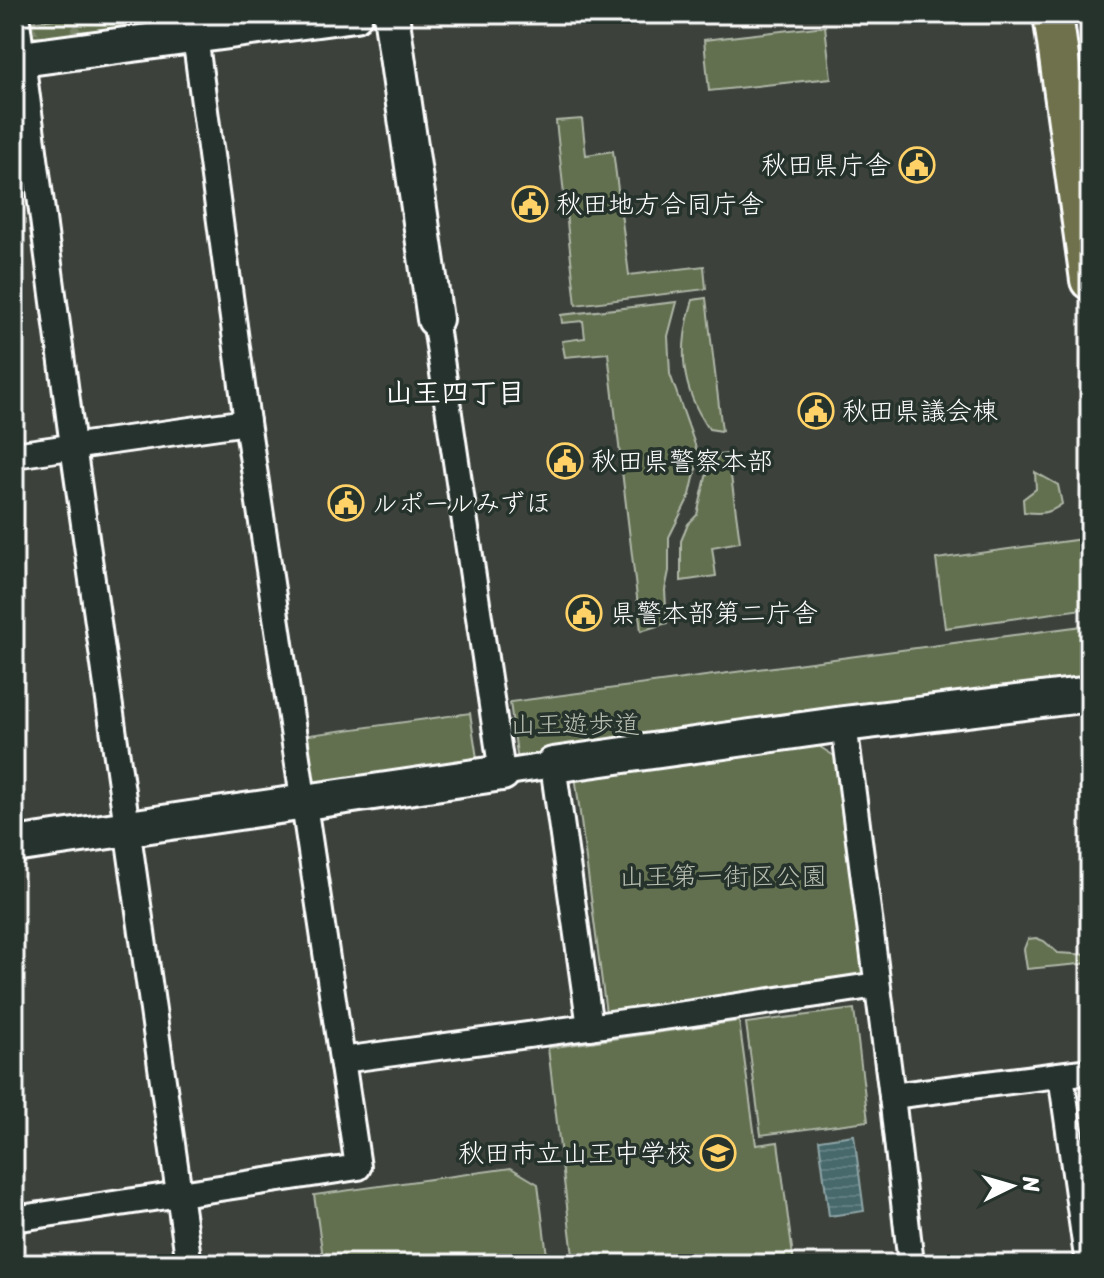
<svg xmlns="http://www.w3.org/2000/svg" width="1104" height="1278" font-family="Sriracha,'Klee One',sans-serif">
<style>
.green{fill:#626f50;stroke:#b0b7a8;stroke-width:2}
.forest{fill:url(#forest-firs);stroke:#b0b7a8;stroke-width:2}
.water{fill:url(#water-rules);stroke:#90a5a7;stroke-width:2}
.lines{fill:none;stroke-linecap:round;stroke-linejoin:round}
.street-casing{stroke:#fff;stroke-width:30}
.secondary-casing{stroke:#fff;stroke-width:40}
.primary-casing{stroke:#fff;stroke-width:44}
.street{stroke:#26332d;stroke-width:24}
.secondary{stroke:#26332d;stroke-width:34}
.primary{stroke:#6e714b;stroke-width:38}
.labels{text-anchor:middle;stroke-width:7;stroke-linejoin:round;paint-order:stroke}
.poi-label{font-size:26px;fill:#fff;stroke:#26332d;text-anchor:start}
.park-label{font-size:26px;fill:#b8beb0;stroke:#26332d}
.neighbourhood-label{font-size:28px;font-weight:bold;fill:#fff;stroke:#26332d}
</style>
<defs>
<pattern id="forest-firs" width="22" height="20" patternUnits="userSpaceOnUse" patternTransform="scale(2)"><rect width="22" height="20" fill="#626f50"/><path d="M5 1l3.5 6h-7zM16 11l3.5 6h-7z" fill="#7a856a"/></pattern>
<pattern id="water-rules" width="6" height="5" patternUnits="userSpaceOnUse" patternTransform="scale(2)"><rect width="6" height="5" fill="#46696c"/><path d="M0 2.5h6" fill="none" stroke="#628082"/></pattern>
</defs>
<rect width="100%" height="100%" fill="#3c423b"/>
<filter id="ink" filterUnits="userSpaceOnUse"><feTurbulence type="fractalNoise" baseFrequency=".0125" numOctaves="2"/><feDisplacementMap in="SourceGraphic" scale="16" xChannelSelector="R" yChannelSelector="G"/><feConvolveMatrix kernelMatrix="1 2 1 2 8 2 1 2 1" color-interpolation-filters="sRGB"/></filter>
<g filter="url(#ink)">
<g class="green">
<polygon points="825,26 831,78 709,91 704,40"/>
<polygon points="582,119 586,155 613,151 629,275 704,266 706,289 576,305 556,121"/>
<path d="M706,298L722,431L709,429C680,387 678,348 693,300Z"/>
<polygon points="677,302 668,336 670,374 699,456 690,495 669,537 669,571 665,590 667,623 641,631 608,353 565,357 562,341 585,338 583,321 562,323 561,315"/>
<polygon points="728,454 740,542 712,547 716,576 681,581 681,541 688,524 697,515 706,477 719,455"/>
<path d="M1035,472L1058,485L1062,504C1049,514 1040,514 1024,512L1023,499L1036,489Z"/>
<polygon points="1090,538 1090,608 945,628 936,559"/>
<polygon points="1090,625 1090,686 518,762 510,702"/>
<polygon points="470,713 479,771 311,794 302,736"/>
<polygon points="814,743 842,761 871,978 606,1013 575,775"/>
<polygon points="1036,938 1044,941 1058,953 1090,955 1090,963 1027,969 1024,949 1028,939"/>
<polygon points="854,1009 868,1121 761,1135 746,1023"/>
<polygon points="739,1021 756,1145 778,1142 794,1264 574,1264 548,1048"/>
<polygon points="511,1168 538,1184 548,1264 324,1264 314,1195"/>
</g>
<path class="forest" d="M95,14H178V17L170,22C139,26 47,44 23,35L22,30L31,22Z"/>
<polygon class="water" points="854,1135 864,1211 829,1216 819,1140"/>
<g class="lines">
<defs>
<g id="street">
<polyline points="16,14 73,446 189,1264"/>
<polyline points="435,319 502,773 553,765 590,1027"/>
<polyline points="14,455 247,422"/>
<polyline points="844,724 892,1096 911,1264"/>
<polyline points="342,1060 692,1013 877,985"/>
<polyline points="1061,1075 1088,1264"/>
<polyline points="892,1096 1090,1071"/>
<polyline points="14,1219 358,1167 247,422 192,14"/>
</g>
<g id="secondary">
<polyline points="391,14 435,319"/>
<polyline points="14,60 355,14"/>
<polyline points="553,765 844,724 1090,694"/>
<polyline points="14,845 502,773"/>
</g>
<polyline id="primary" points="1053,14 1090,280"/>
</defs>
<use href="#street" class="street-casing"/>
<use href="#secondary" class="secondary-casing"/>
<use href="#primary" class="primary-casing"/>
<use href="#street" class="street"/>
<use href="#secondary" class="secondary"/>
<use href="#primary" class="primary"/>
</g>
</g>
<defs>
<symbol id="civic-ring" viewBox="-11 -11 22 22"><circle r="9.5" fill="#26332d" stroke="#ffd166" stroke-width="1.5"/><path d="M-.6-6.5H3V-4.5H.6V-3L4-1V1h2V6H-6V1h2V-1L-.6-3ZM-1.2 2.5V6h2.4V2.5Z" fill="#ffd166"/></symbol>
<symbol id="school-ring" viewBox="-11 -11 22 22"><circle r="9.5" fill="#26332d" stroke="#ffd166" stroke-width="1.5"/><path d="M0-5L7-2L0 1L-7-2ZM-4 1L0 2.5L4 1V4Q0 6-4 4Z" fill="#ffd166"/></symbol>
</defs>
<g fill-rule="evenodd">
<use href="#civic-ring" x="897" y="145" width="40" height="40"/>
<use href="#civic-ring" x="510" y="184" width="40" height="40"/>
<use href="#civic-ring" x="796" y="391" width="40" height="40"/>
<use href="#civic-ring" x="545" y="441" width="40" height="40"/>
<use href="#civic-ring" x="326" y="483" width="40" height="40"/>
<use href="#civic-ring" x="564" y="593" width="40" height="40"/>
<use href="#school-ring" x="698" y="1133" width="40" height="40"/>
</g>
<g class="labels">
<g class="poi-label">
<text x="891" y="174" text-anchor="end">秋田県庁舎</text>
<text x="556" y="213">秋田地方合同庁舎</text>
<text x="842" y="420">秋田県議会棟</text>
<text x="591" y="470">秋田県警察本部</text>
<text x="372" y="512">ルポールみずほ</text>
<text x="610" y="622">県警本部第二庁舎</text>
<text x="692" y="1162" text-anchor="end">秋田市立山王中学校</text>
</g>
<g class="park-label">
<text x="575" y="733">山王遊歩道</text>
<text x="723" y="885">山王第一街区公園</text>
</g>
<g class="neighbourhood-label">
<text x="455" y="402">山王四丁目</text>
</g>
</g>
<rect width="1104" height="1278" fill="none" stroke="#26332d" stroke-width="48"/>
<rect x="24" y="24" width="1056" height="1230" fill="none" stroke="#fff" stroke-width="3" filter="url(#ink)"/>
<g transform="translate(1012 1186) rotate(85)" stroke="#26332d" stroke-width="6" paint-order="stroke">
<path d="M0-6L14 30L0 20L-14 30Z" fill="#ffffff"/>
<text y="-12" font-size="22" font-weight="bold" text-anchor="middle" fill="#ffffff">N</text>
</g>
</svg>
